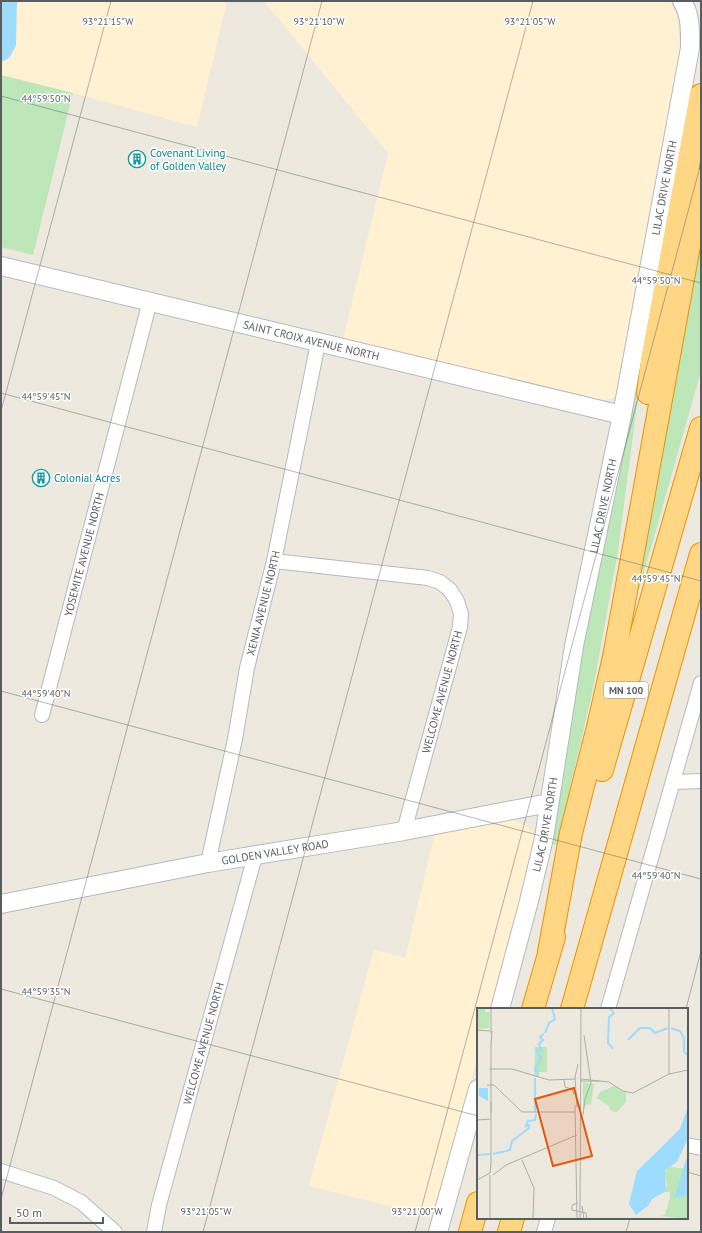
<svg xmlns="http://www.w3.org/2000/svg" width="702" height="1233" font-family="'PT Sans',sans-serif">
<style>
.commercial{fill:#fff1d2}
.green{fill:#bde6b9}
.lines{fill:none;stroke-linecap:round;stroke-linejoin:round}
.river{stroke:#9ddbff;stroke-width:22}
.minor-casing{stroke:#b5b9bd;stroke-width:16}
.tertiary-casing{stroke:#b5b9bd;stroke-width:20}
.motorway-casing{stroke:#ec9100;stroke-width:24}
.minor{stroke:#fff;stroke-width:14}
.tertiary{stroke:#fff;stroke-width:18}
.motorway{stroke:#ffd784;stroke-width:22}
.ticks{fill:none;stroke:#585d62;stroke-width:1;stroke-opacity:0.45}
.labels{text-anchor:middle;stroke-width:3;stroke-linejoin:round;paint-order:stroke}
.shield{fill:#fff;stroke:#8a8e91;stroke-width:1}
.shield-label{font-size:10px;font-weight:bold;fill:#585d62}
.culture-label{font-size:11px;fill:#0d838f;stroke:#fff;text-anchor:start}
.street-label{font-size:11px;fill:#585d62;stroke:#fff}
.inset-river{fill:none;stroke:#9ddbff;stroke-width:2}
.inset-road{fill:none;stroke:#adada9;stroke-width:1}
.view{fill:#e15910;fill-opacity:0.15;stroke:#e15910;stroke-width:2}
.inset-edge{fill:none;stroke:#585d62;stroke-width:2}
.ticks-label{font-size:10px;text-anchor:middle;fill:#585d62;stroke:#fff;stroke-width:3;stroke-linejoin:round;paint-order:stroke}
</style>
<rect width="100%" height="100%" fill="#ede9df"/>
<g class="commercial">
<polygon points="18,1 227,1 197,127 73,93 1,75 1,70"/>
<polygon points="264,1 670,1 676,13 678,24 680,52 646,249 618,392 613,398 599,401 343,340 388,153"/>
<polygon points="514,820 525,825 531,830 537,841 491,1009 478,1009 478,1056 433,1217 309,1186 374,949 405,958 436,829"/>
</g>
<g class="green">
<polygon points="1,75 73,93 33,255 1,247"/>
<polygon points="701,216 701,371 639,590 633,588"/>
<polygon points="634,395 638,396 618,551 594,684 557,845 550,844 584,637 615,497"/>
</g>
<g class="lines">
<polyline class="river" points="1,50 5,43 6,1"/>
<defs>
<g id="minor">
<polyline points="274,561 428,578 440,582 450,590 457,601 461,614 460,627 404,831"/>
<path id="s1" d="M42,715L150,301"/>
<polyline points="673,782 701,781"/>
<path id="s2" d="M208,863L235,739L247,668L274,561L318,343"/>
<polyline points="608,1009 701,683"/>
<polyline points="687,1145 701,1148"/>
<polyline points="1,1171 54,1188 81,1202 115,1232"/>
<path id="s3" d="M154,1232L159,1205L255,856"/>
<polyline points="544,1232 548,1218"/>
</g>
<g id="tertiary">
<path id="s4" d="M1,266L622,415"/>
<path id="s5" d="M1,904L208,863L404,831L549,803"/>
<path id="s6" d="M500,1009L529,901L544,838L574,646L622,415L690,48C690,32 691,15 682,1"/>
<polyline points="438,1232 478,1089"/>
</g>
<g id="motorway">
<polyline points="648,393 652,361 701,95"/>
<polyline points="602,770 701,428"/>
<polyline points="549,952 571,833 598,727 614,657 701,180"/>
<polyline points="533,1009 554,937"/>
<polyline points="572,1009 701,554"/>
<polyline points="470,1232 478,1203"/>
<polyline points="509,1232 513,1218"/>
</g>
</defs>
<use href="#minor" class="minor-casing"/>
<use href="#tertiary" class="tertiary-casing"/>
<use href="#motorway" class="motorway-casing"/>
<use href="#minor" class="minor"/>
<use href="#tertiary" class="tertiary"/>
<use href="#motorway" class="motorway"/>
</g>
<path class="ticks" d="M1,96L701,283M1,393L701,581M1,411L111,1M1,691L701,879M1,989L478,1116M686,1009L701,951M687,1172L701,1176M1,1199L322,1M203,1232L533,1M415,1232L701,163M626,1232L630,1218"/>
<defs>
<symbol id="building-ring" viewBox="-11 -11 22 22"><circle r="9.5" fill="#fff" stroke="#0f9aa8" stroke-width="1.5"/><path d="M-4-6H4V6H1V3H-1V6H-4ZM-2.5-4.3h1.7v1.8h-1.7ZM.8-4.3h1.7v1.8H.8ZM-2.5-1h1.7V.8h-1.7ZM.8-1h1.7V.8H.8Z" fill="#0f9aa8"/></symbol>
</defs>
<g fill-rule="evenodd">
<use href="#building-ring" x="127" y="149" width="20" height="20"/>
<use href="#building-ring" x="31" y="468" width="20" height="20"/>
</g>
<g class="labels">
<rect class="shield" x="604" y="682" width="44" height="16" rx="3"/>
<g class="shield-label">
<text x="626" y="694">MN 100</text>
</g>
<g class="culture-label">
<text x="150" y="157">Covenant Living<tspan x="150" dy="13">of Golden Valley</tspan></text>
<text x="54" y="482">Colonial Acres</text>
</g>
<g class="street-label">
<text dy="4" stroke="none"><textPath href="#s6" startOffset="838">LILAC DRIVE NORTH</textPath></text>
<text dy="4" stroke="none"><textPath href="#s4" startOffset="319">SAINT CROIX AVENUE NORTH</textPath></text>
<text dy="4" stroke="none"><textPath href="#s6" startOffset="514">LILAC DRIVE NORTH</textPath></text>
<text dy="4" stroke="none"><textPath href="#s1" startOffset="166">YOSEMITE AVENUE NORTH</textPath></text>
<text dy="4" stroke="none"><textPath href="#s2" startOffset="266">XENIA AVENUE NORTH</textPath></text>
<text transform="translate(442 692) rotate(-75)" y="4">WELCOME AVENUE NORTH</text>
<text dy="4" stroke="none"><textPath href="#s6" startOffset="190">LILAC DRIVE NORTH</textPath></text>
<text dy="4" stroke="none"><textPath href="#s5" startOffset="279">GOLDEN VALLEY ROAD</textPath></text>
<text dy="4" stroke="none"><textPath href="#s3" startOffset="195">WELCOME AVENUE NORTH</textPath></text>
</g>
</g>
<g transform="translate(477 1008)">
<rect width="211" height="211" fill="#ede9df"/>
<path d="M0,0H8V4H13L12,20L0,21ZM58,39H70V64H62V69L57,67ZM106,74L117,76L114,96L109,97L106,101ZM137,78L149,85V94L140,104L134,103L132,98L120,90L123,84ZM193,159L211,161V211L183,208L188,207L193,190V184H188L190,177L188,166L189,160Z" fill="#bde6b9"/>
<path d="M2,80H11V93L2,88ZM211,99V130L200,154L188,162L189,183L175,191L171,198L159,207L152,196L160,163L203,121ZM211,145L210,185L207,190L201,188L197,192Z" fill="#9ddbff"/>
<path class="inset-river" d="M133,0L137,5L132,9L131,35L136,41M194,20L203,23L207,30V44L211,47M68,25L72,15L78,11L75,0M151,32L163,20H173L178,25L191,20M60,67L61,64L58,62L64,50L59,42H64L62,36L66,32L63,29L67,26M58,70V104M16,146L33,142L35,133L52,120V117L49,118L51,113L58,112L59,106M0,147L13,146"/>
<path class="inset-road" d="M192,0V66M0,22L13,23M14,26V0M14,37L15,23M12,61H35L72,72L98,71M104,71L132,74L146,83L156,85L192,66L211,62M87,72L88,79L95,81L97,86M104,73H122M10,77H17L45,104H98M14,94V37M98,97L100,211M100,99L98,69L101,56M106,107L108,91L114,75L107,27M0,112L14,111M45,152L57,180L56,211M13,165L14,155V94V105M13,167V211M16,167L29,157L100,127M0,172L13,165M101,195L95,197V202L109,205L110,211M105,198L107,211M103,211L104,0"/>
<path class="view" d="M97,80L115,148L76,158L58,91Z"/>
<rect width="211" height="211" class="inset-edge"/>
</g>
<g class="ticks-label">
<text x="108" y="25">93°21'15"W</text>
<text x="319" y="25">93°21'10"W</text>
<text x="530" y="25">93°21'05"W</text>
<text x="46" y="102">44°59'50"N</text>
<text x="656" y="284">44°59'50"N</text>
<text x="46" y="400">44°59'45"N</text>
<text x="656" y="582">44°59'45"N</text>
<text x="46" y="697">44°59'40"N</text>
<text x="656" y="879">44°59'40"N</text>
<text x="46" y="995">44°59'35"N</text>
<text x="206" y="1215">93°21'05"W</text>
<text x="417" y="1215">93°21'00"W</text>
</g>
<rect width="702" height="1233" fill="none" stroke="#585d62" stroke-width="4"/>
<path d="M10 1217v6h93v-6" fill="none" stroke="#585d62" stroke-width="2"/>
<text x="16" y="1217" font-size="12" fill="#585d62" stroke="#ffffff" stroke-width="3" paint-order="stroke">50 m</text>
</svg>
